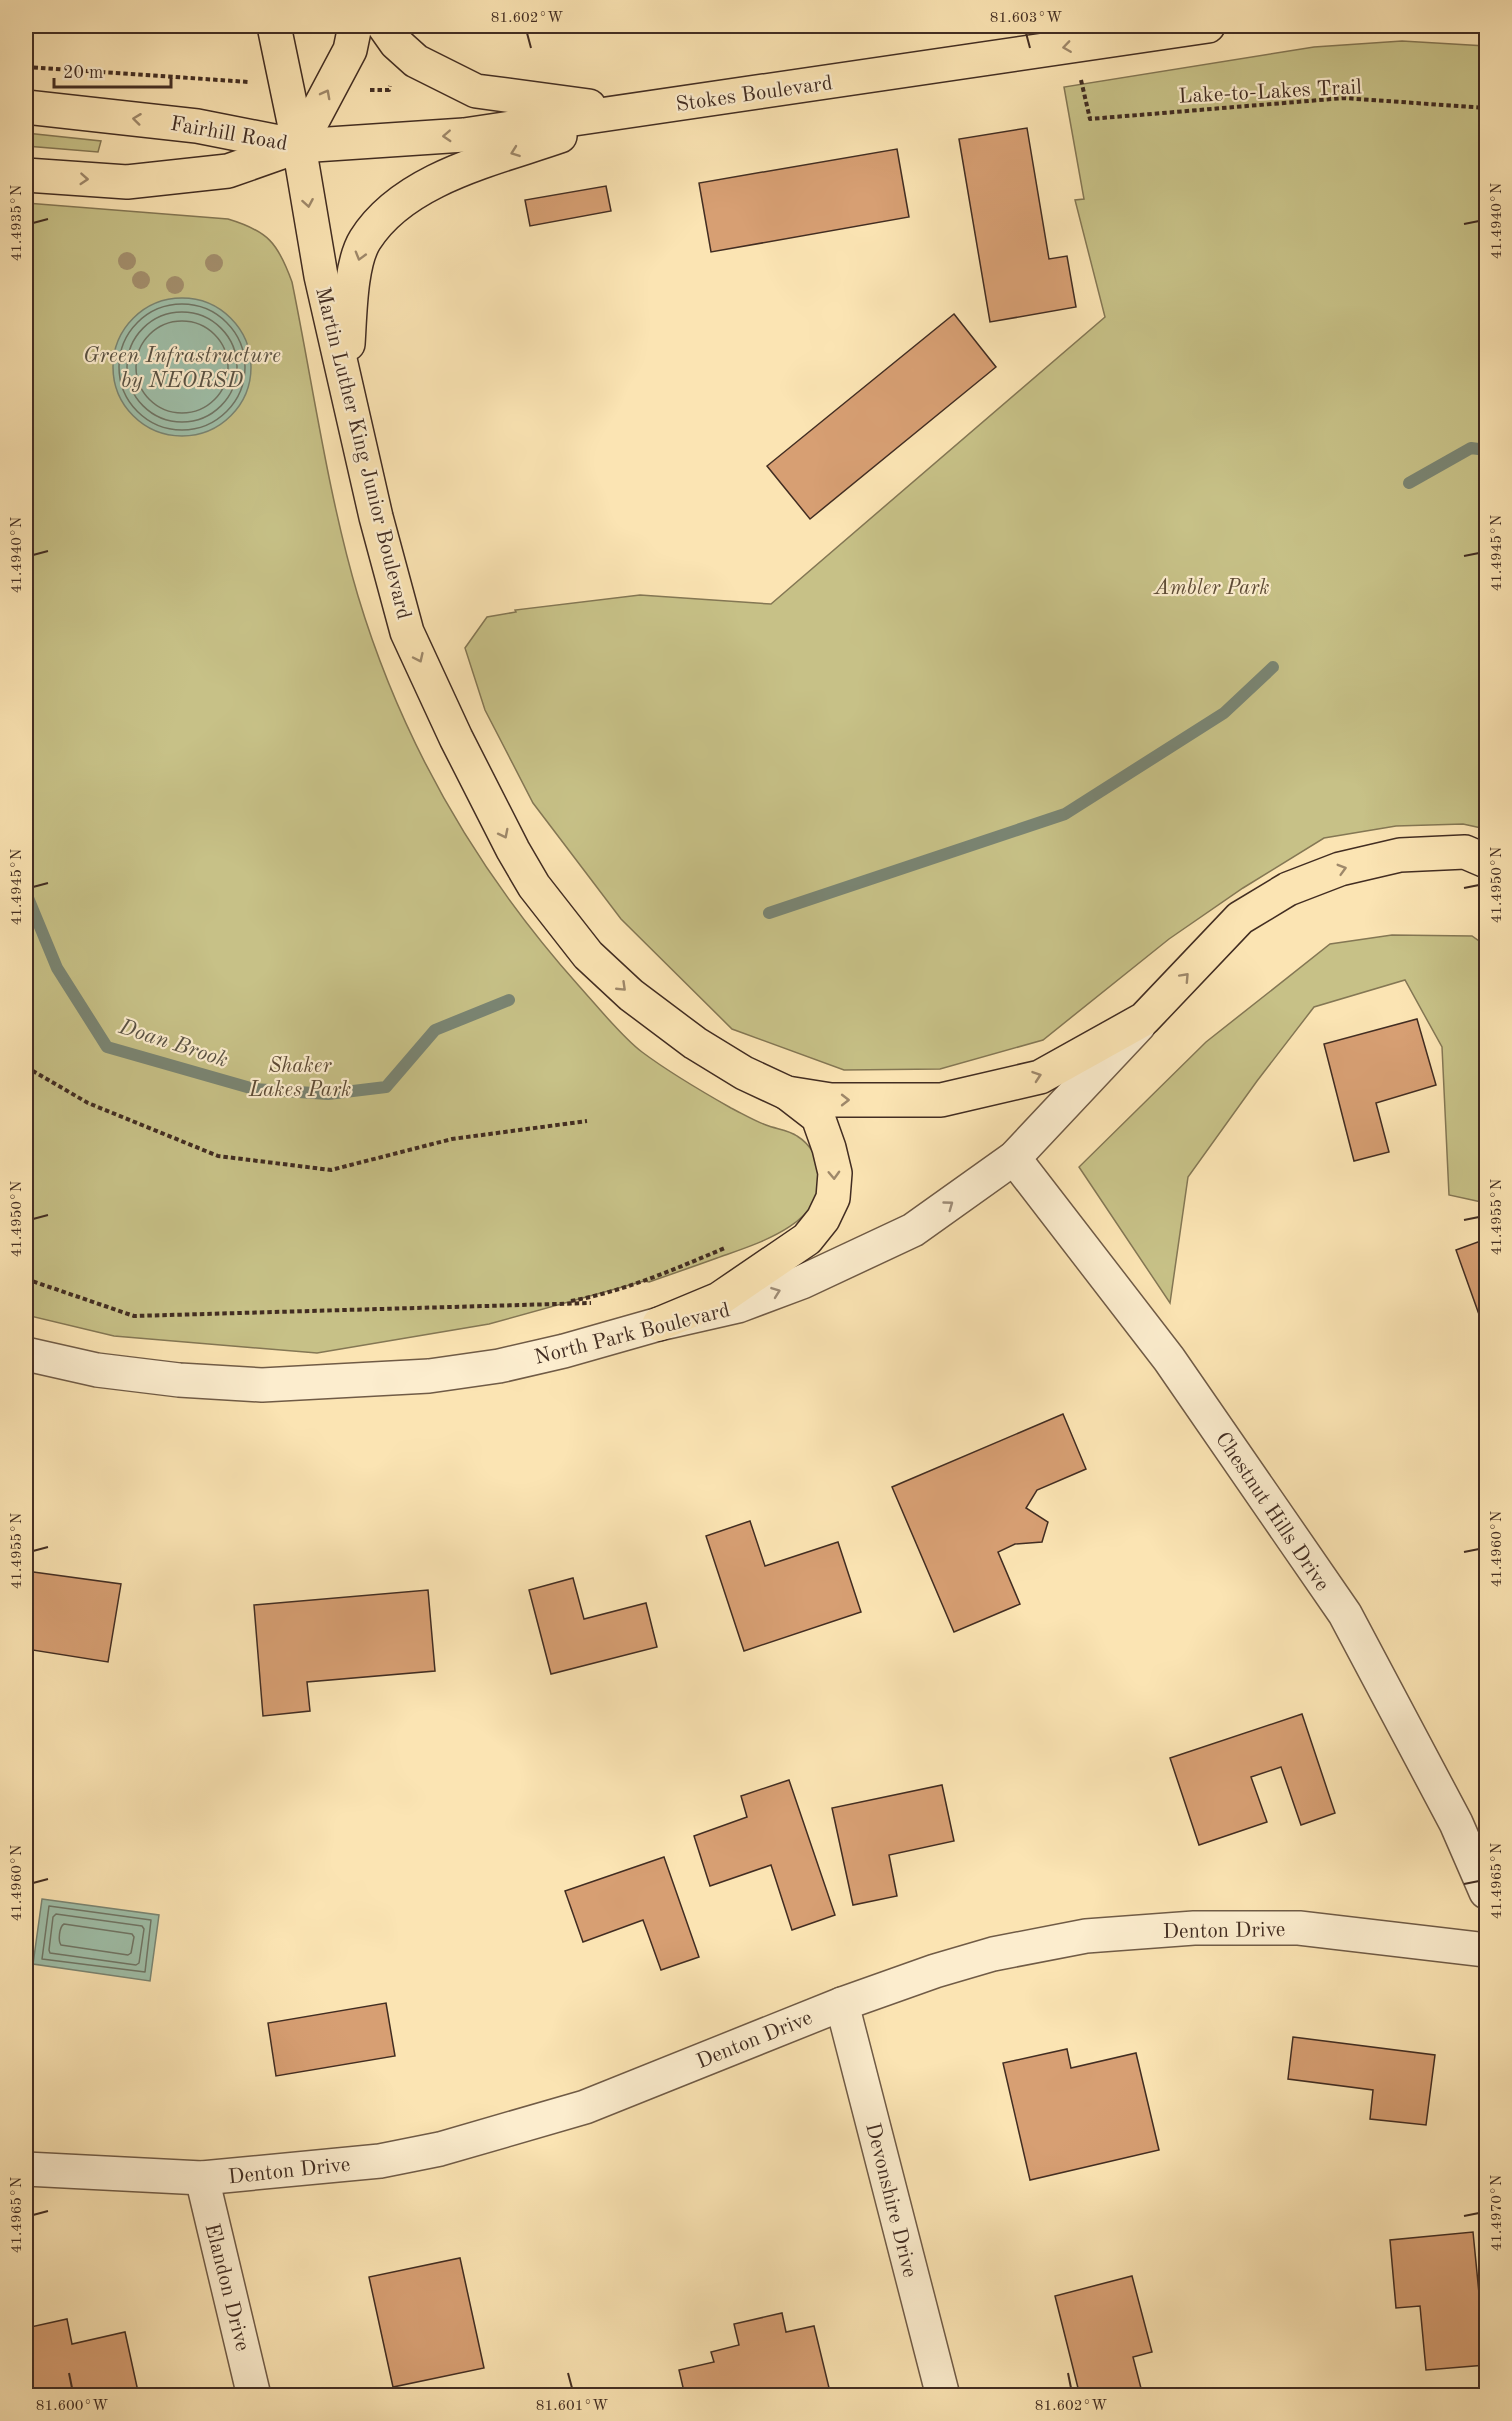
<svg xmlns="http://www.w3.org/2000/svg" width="1512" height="2421" font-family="'Old Standard TT',serif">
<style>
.green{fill:#c7c187;stroke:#847754;stroke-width:1.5}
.water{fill:#9fbfa9;stroke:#7a8573;stroke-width:1.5}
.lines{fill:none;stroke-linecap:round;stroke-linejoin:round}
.shore{stroke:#707666;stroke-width:1.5}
.stream{stroke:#7a8573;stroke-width:12}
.building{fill:#d79f73;stroke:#422d22;stroke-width:1.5}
.minor-casing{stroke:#705b46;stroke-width:36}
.major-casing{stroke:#422d22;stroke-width:36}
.path{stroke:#422d22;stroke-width:4;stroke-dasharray:4.5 3;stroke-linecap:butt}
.minor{stroke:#fcedce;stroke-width:33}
.major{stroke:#fbe4b3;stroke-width:33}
.tree{fill:#a4906e}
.oneway{stroke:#9e886a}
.oneway2{stroke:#9f8d78}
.ticks{fill:none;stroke:#422d22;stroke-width:2}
.labels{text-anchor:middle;stroke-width:4.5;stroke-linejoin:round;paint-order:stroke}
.street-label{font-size:21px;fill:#422d22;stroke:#fcedce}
.park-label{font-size:21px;font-style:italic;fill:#5d4b36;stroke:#fcedce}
.water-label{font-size:22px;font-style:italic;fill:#595244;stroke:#fcedce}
.neatline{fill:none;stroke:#422d22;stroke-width:2}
.ticks-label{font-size:15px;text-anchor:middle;fill:#422d22}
</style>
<rect width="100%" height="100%" fill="#fbe4b3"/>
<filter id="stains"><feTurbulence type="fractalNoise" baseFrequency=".00333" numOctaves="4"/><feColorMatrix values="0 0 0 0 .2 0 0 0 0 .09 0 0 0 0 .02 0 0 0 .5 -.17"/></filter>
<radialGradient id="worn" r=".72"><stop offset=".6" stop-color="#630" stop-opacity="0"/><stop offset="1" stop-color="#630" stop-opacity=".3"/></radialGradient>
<g class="green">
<polygon points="1402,41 1486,46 1486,829 1463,824 1396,826 1324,838 1243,888 1169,939 1043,1040 940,1069 844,1070 732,1029 621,919 533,803 485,710 465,648 487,617 516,612 515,610 640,595 771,604 1105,317 1075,200 1084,199 1064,87 1314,47"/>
<polygon points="26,133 101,141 98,152 26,146"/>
<path d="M26,203L228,219C268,231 278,243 292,282C313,385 328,495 358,596C402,742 478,873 579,986C596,1005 623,1038 642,1052C670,1073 701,1091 731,1108C743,1114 755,1121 766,1125C776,1129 789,1130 797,1136C810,1144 819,1159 821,1173C824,1225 756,1244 717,1258C695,1266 672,1274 649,1282L644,1281L489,1324L317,1353L114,1336L26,1315Z"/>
<polygon points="1392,935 1472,936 1486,946 1486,1203 1449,1195 1442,1047 1405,980 1314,1007 1257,1081 1188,1177 1170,1303 1079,1167 1206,1042 1330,944"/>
</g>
<g class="water">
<circle cx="182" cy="367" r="69"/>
<polygon points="42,1899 159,1915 150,1981 33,1964"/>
</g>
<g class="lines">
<g class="shore">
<circle cx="182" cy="367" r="63"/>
<circle cx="182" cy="367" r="55"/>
<circle cx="182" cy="367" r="46"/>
<polygon points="49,1906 151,1920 145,1972 42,1959"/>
<polygon points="56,1914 142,1926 144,1929 139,1963 136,1965 50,1953 49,1950 53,1917"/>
<path d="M64,1924L132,1934L134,1937L131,1953L128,1955L61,1945C58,1941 59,1927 64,1924Z"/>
</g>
<g class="stream">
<polyline points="1409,483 1471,448 1486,450"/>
<polyline points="26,893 57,968 107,1047 254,1089 328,1094 386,1087 435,1030 509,1000"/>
<polyline points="769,913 1065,814 1224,713 1273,667"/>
</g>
</g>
<g class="building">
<polygon points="1027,128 1049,259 1067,256 1076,307 990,322 959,139"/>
<polygon points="897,149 909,217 711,252 699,183"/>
<polygon points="606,186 611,211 530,226 525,200"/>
<polygon points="954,314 996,367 810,519 767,466"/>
<polygon points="1417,1019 1436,1085 1376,1103 1389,1152 1354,1161 1324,1044"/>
<polygon points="1486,1239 1486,1334 1456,1250"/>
<polygon points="1063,1414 1086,1469 1037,1490 1026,1508 1048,1522 1042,1542 1015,1544 998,1552 1020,1604 954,1632 892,1487"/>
<polygon points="750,1521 765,1566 838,1542 861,1612 744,1651 706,1536"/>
<polygon points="26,1571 121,1584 108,1662 33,1650 26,1695"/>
<polygon points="573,1578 584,1619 646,1603 657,1647 551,1674 529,1590"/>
<polygon points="428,1590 435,1671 307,1682 310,1711 263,1716 254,1605"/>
<polygon points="1302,1714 1335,1813 1301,1825 1281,1767 1251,1777 1267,1822 1199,1845 1170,1758"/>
<polygon points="789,1780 835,1915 792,1930 771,1865 710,1886 694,1836 747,1817 741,1796"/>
<polygon points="942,1785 954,1841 889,1855 897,1896 853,1905 832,1808"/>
<polygon points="664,1857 699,1957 661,1970 643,1920 583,1942 565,1891"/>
<polygon points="386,2003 395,2056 276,2076 268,2023"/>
<polygon points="1293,2037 1435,2055 1426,2125 1370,2119 1373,2090 1288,2079"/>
<polygon points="1067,2049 1071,2068 1136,2053 1159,2150 1030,2180 1003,2063"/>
<polygon points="1473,2232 1486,2365 1426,2370 1420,2306 1396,2308 1390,2240"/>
<polygon points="460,2258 484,2368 393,2387 369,2277"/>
<polygon points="1132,2276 1152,2352 1133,2357 1143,2396 1080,2396 1055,2296"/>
<polygon points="782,2313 786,2332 814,2326 831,2396 685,2396 679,2370 714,2362 711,2352 739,2345 734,2324"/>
<polygon points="67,2319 72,2344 125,2332 139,2396 26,2396 26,2328"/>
</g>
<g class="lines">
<defs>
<g id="minor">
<polyline points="1014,1158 1169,1359 1345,1614 1456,1823 1486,1892"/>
<polyline points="26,1354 97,1370 179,1380 262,1385 429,1376 499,1366 564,1351 659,1324 738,1306 802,1282 913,1230 1014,1158 1139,1025"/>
<polyline points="842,2004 943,2396"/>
<polyline points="26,2169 202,2178 380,2161 440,2149 585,2107 842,2004 935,1971 993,1954 1086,1936 1194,1928 1299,1928 1486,1950"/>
<polyline points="202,2178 254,2396"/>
</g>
<g id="major">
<polyline points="274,26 299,146 321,276 376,517 407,632 456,738 513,850 534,886 588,955 631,995 695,1043 744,1073 787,1093 831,1100 941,1100 1040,1077 1144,1019 1240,918 1288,889 1340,869 1400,855 1465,852 1486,861"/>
<polyline points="384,26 396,43 416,61 476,91 589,106"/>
<polyline points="26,107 197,126 299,146 464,135 1208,26"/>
<polyline points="299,146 350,50 355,26"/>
<polyline points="26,175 127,182 228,171 299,146"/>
<path d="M348,344C350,316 350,264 365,240C404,178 494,159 560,136"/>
<polyline points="659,1324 719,1299 807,1239 823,1219 833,1198 835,1173 829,1148 818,1117 787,1093"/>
</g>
</defs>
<use href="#minor" class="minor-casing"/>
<use href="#major" class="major-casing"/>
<g class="path">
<polyline points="438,29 475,26"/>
<polyline points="26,67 249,82"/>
<polyline points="1081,80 1090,119 1344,98 1486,108"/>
<polyline points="370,90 389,90 390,86"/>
<polyline points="26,1067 88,1103 218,1156 331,1170 452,1139 587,1121"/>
<polyline points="26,1279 134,1316 591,1303"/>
<path d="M571,1301C625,1291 675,1269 725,1248"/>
</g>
<use href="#minor" class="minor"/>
<use href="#major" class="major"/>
</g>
<g class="tree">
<circle cx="127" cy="261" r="9"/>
<circle cx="214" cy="263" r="9"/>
<circle cx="141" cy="280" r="9"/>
<circle cx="175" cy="285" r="9"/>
</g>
<defs><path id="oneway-chevron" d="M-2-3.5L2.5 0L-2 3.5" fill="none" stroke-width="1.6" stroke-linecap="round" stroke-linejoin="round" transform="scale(1.5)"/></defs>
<g class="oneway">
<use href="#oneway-chevron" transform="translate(1067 47) rotate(172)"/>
<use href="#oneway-chevron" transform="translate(326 94) rotate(-62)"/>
<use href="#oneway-chevron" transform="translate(137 119) rotate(-173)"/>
<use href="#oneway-chevron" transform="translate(447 136) rotate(177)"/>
<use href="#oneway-chevron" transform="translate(515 152) rotate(160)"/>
<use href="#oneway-chevron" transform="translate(84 179) rotate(4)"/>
<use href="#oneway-chevron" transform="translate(308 203) rotate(80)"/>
<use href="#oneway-chevron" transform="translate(360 256) rotate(106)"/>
<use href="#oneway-chevron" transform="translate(419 658) rotate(65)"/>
<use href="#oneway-chevron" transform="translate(504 834) rotate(63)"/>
<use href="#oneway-chevron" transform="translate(1342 869) rotate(-16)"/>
<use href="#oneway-chevron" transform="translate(1185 977) rotate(-47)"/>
<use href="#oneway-chevron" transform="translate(622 987) rotate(44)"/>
<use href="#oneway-chevron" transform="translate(1037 1076) rotate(-19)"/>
<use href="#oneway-chevron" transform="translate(845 1100)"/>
<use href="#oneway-chevron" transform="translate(834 1175) rotate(88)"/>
</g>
<g class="oneway2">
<use href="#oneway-chevron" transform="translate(949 1205) rotate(-36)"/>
<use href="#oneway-chevron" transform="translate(776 1292) rotate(-20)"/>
</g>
<path class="ticks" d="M527,33L531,48M1026,33L1030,48M33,223L48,219M1464,224L1479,221M33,555L48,551M1464,556L1479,553M33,887L48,883M1464,888L1479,885M33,1219L48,1215M1464,1220L1479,1217M33,1551L48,1547M1464,1552L1479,1549M33,1883L48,1879M1464,1884L1479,1881M33,2215L48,2211M1464,2216L1479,2213M69,2373L72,2388M568,2373L572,2388M1068,2373L1071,2388"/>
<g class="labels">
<g class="street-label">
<text transform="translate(1270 91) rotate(-3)" y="7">Lake-to-Lakes Trail</text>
<text transform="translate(754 93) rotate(-8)" y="7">Stokes Boulevard</text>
<text transform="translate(229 133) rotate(10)" y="7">Fairhill Road</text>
<text transform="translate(364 453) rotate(76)" y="7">Martin Luther King Junior Boulevard</text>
<text transform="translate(632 1333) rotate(-14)" y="7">North Park Boulevard</text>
<text transform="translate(1273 1511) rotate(56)" y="7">Chestnut Hills Drive</text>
<text transform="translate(1224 1930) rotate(-1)" y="7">Denton Drive</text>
<text transform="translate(754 2039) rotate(-22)" y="7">Denton Drive</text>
<text transform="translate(289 2170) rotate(-6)" y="7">Denton Drive</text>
<text transform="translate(892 2200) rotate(76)" y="7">Devonshire Drive</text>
<text transform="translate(228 2287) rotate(76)" y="7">Elandon Drive</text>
</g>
<g class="park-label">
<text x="1212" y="594">Ambler Park</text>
<text x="300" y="1072">Shaker<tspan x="300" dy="24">Lakes Park</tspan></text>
</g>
<g class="water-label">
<text x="182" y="362">Green Infrastructure<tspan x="182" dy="25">by NEORSD</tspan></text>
<text transform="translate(174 1042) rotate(18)" y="8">Doan Brook</text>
</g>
</g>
<rect width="1512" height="2421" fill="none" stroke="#fbe4b3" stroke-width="66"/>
<path d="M54 78v9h117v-9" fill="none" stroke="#422d22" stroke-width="3"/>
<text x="63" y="78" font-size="18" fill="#422d22" stroke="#fcedce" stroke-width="4.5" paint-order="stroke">20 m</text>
<rect x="33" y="33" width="1446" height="2355" class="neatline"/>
<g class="ticks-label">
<text x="527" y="22">81.602°W</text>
<text x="1026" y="22">81.603°W</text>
<text transform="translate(1496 221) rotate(-90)" y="5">41.4940°N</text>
<text transform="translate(16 223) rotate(-90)" y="5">41.4935°N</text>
<text transform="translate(1496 553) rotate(-90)" y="5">41.4945°N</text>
<text transform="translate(16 555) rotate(-90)" y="5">41.4940°N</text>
<text transform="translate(1496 885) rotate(-90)" y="5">41.4950°N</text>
<text transform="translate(16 887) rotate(-90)" y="5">41.4945°N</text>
<text transform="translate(1496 1217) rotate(-90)" y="5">41.4955°N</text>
<text transform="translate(16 1219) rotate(-90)" y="5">41.4950°N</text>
<text transform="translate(1496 1549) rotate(-90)" y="5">41.4960°N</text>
<text transform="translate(16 1551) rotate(-90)" y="5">41.4955°N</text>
<text transform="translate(1496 1881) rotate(-90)" y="5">41.4965°N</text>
<text transform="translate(16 1883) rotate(-90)" y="5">41.4960°N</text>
<text transform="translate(1496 2213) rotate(-90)" y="5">41.4970°N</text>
<text transform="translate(16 2215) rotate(-90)" y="5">41.4965°N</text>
<text x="72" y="2410">81.600°W</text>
<text x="572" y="2410">81.601°W</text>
<text x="1071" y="2410">81.602°W</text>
</g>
<rect width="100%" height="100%" filter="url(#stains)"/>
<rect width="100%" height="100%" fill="url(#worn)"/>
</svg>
